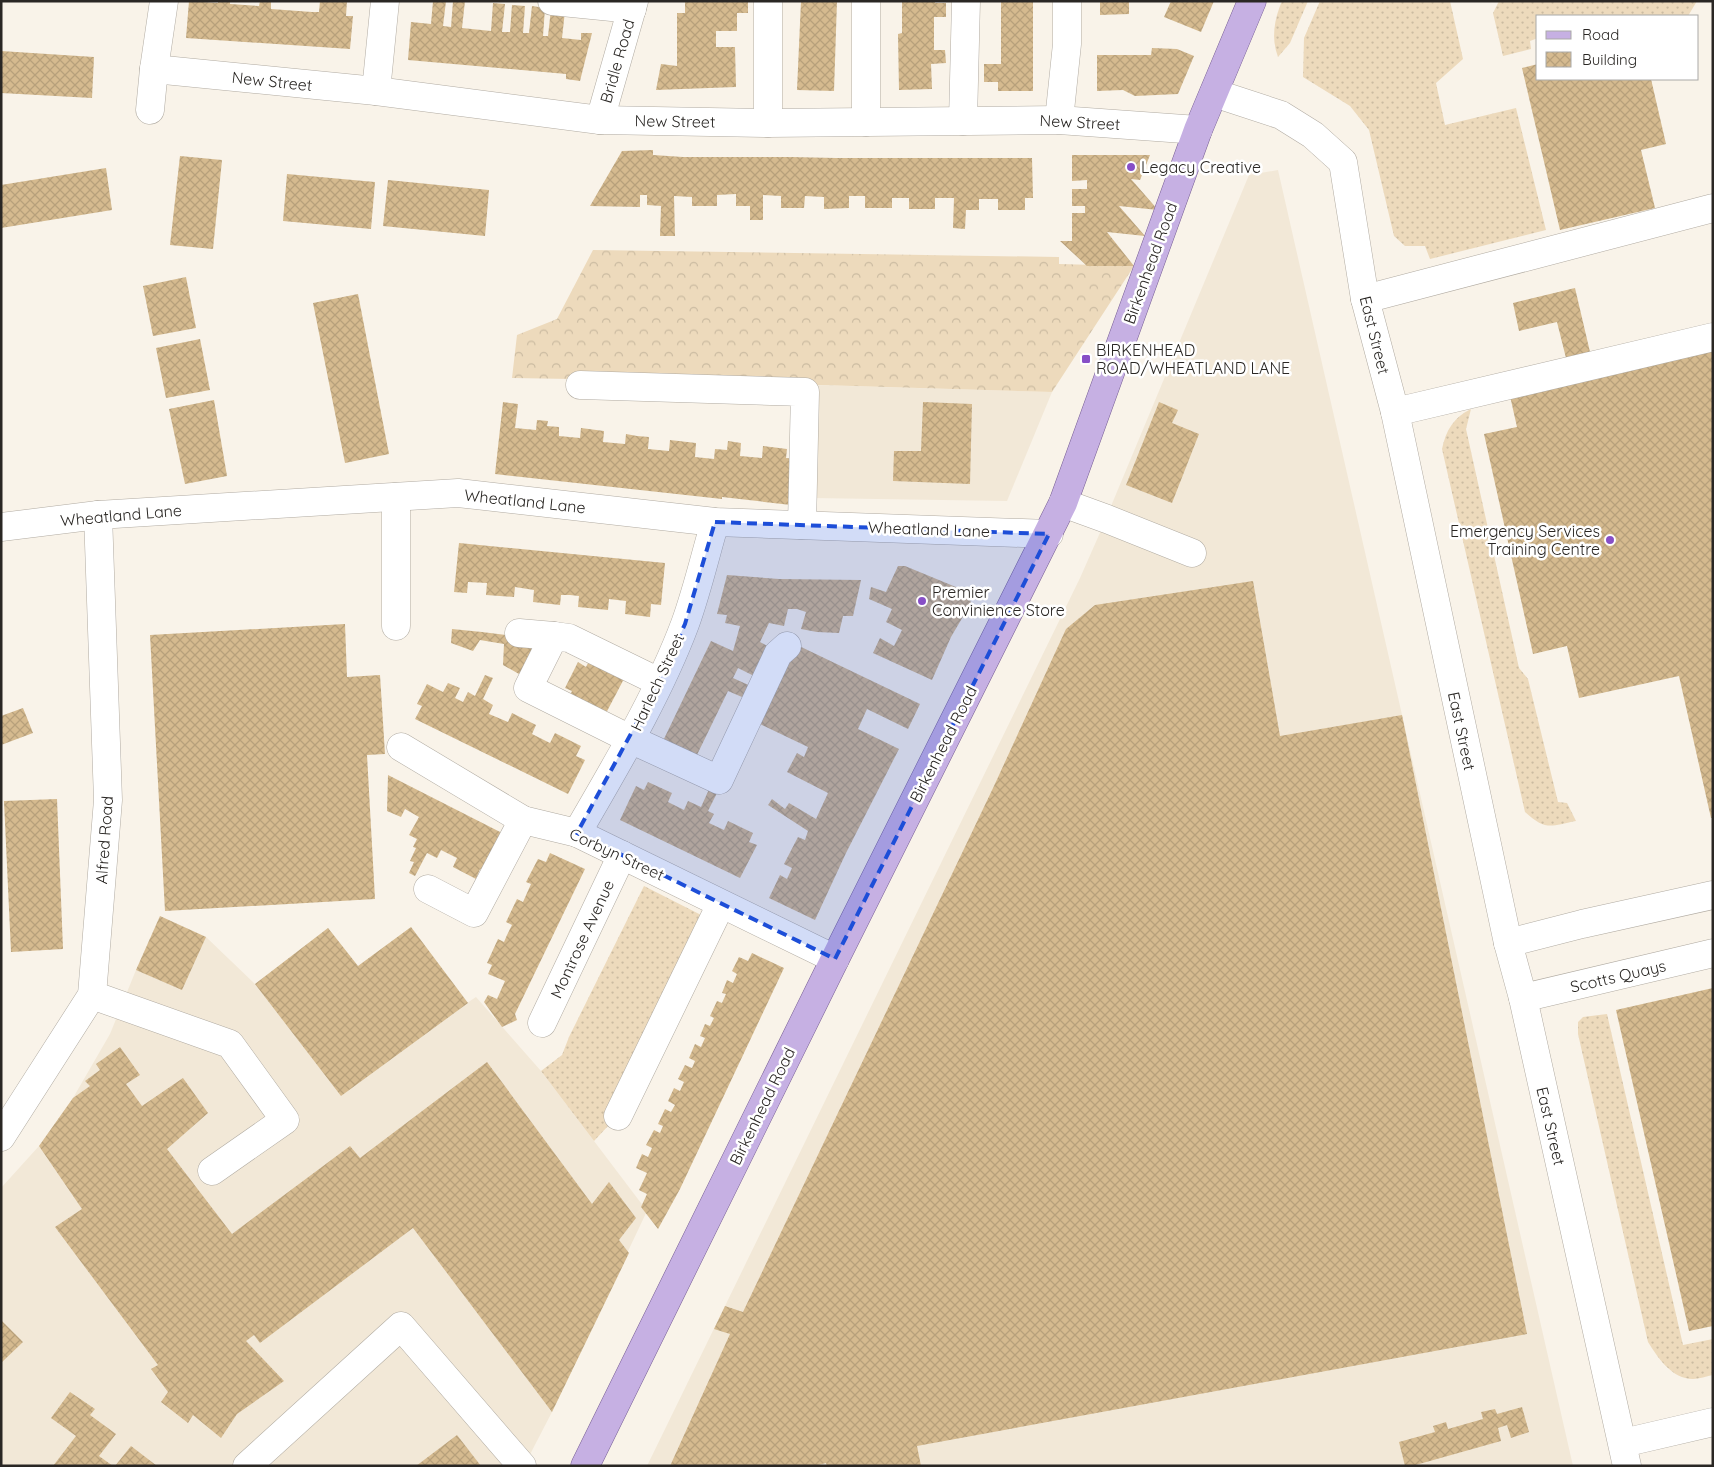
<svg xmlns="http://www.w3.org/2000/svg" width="1714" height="1467" font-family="Quicksand,sans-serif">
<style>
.built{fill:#f2e8d7}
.grass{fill:url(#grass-dots)}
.forest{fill:url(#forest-crowns)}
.building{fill:url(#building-cross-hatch)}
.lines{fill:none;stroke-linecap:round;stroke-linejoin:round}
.minor-casing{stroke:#b1aba2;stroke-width:29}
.major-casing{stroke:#775e94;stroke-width:29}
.minor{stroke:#fff;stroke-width:28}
.major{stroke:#c6b0e3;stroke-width:28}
.marked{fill:#1d4ed8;fill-opacity:0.2;stroke:#1d4ed8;stroke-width:4;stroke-dasharray:10 6;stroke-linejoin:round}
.poi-dot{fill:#874fc7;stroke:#fff;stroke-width:2}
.labels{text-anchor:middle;stroke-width:5;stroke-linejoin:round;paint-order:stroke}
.street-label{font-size:16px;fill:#2a2724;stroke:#fff}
.poi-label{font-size:16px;fill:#2a2724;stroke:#fff;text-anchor:start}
</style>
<defs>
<pattern id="grass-dots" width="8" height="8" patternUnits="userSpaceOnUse" patternTransform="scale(1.25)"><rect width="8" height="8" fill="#eddabc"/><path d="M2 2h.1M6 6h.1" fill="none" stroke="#cbbba1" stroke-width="1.8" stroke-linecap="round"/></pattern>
<pattern id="forest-crowns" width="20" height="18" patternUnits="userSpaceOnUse" patternTransform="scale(1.25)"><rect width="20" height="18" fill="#eddabc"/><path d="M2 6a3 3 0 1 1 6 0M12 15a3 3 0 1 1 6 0" fill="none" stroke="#cbbba1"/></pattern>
<pattern id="building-cross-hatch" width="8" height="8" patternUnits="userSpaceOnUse" patternTransform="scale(1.25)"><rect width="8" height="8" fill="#d5ba8f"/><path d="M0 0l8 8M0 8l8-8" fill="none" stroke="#b7a07b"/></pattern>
</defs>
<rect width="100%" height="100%" fill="#f9f3e9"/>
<g class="built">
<polygon points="1278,170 1573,1466 647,1466 1080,578 1099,535 1249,175"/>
<polygon points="814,385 1052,392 1007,501 812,498"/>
<polygon points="411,927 467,1003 476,997 541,1071 647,1211 552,1412 524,1466 1,1466 1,1188 39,1146 73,1098 110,1034 136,970 206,937 255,984 328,928 358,966"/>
</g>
<g class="grass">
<path d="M1282,1H1308L1290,43L1278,57C1271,38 1274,20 1282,1Z"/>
<polygon points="1320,1 1450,1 1463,59 1436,83 1445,125 1516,108 1546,230 1430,259 1425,246 1405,246 1394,236 1369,130 1350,106 1303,77 1304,38"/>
<polygon points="1499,1 1697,1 1688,16 1538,16 1538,38 1530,41 1531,49 1503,56 1493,13"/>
<path d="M1471,409L1466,429L1519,668L1528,679L1558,802L1567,803L1576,821C1550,826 1546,831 1525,812L1442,449C1446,430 1454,417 1471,409Z"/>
<polygon points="644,886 707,918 608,1126 594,1141 541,1071 562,1055 569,1037"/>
<path d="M1607,1014L1683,1345L1713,1339V1375C1707,1376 1699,1379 1693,1379C1672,1379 1658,1358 1648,1342L1578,1034V1022L1583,1017Z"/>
</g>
<polygon class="forest" points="593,250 1059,257 1059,264 1134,266 1052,392 691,381 512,378 517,335 557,319"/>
<g class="building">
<polygon points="189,1 218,3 218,1 230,1 230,4 259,6 260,1 271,1 271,9 312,12 319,12 320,1 347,1 346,16 353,16 350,49 186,38"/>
<polygon points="433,1 446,1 443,26 451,27 453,1 465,1 462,28 491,31 493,3 505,4 502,32 510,32 512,5 525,6 523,33 529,33 532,6 545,8 543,36 548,36 551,9 565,11 562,38 581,40 581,33 592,33 580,81 566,79 566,74 408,60 411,22 431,24"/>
<polygon points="685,1 748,2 748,13 737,13 737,31 716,31 716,47 735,47 736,87 656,90 661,64 677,66 677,13 685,13"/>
<polygon points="801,1 837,1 834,91 797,90"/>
<polygon points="902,1 935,1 935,3 946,3 946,17 934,17 934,50 945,50 946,63 931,64 932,89 899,90 898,34 902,33"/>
<polygon points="1001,1 1033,1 1033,91 998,91 998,82 984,82 984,64 1001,64"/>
<polygon points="1100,1 1129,1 1129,14 1100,15"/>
<polygon points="1171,1 1214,1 1201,32 1164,17"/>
<polygon points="1152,48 1177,49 1194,56 1178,94 1135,96 1123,90 1097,91 1097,55 1151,55"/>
<polygon points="1,51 94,57 92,98 1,93"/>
<polygon points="1538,64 1538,79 1651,79 1666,144 1641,150 1655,208 1560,230 1522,68"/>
<polygon points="653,150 653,155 683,157 791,157 836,158 1032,158 1033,198 1025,198 1025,210 998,210 998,199 979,199 979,210 966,210 965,229 953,228 954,198 935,198 935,209 909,209 909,198 892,198 892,208 865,208 865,196 849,196 849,208 824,209 824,197 805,196 804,208 781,208 781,196 763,195 763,220 750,220 750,206 736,206 736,194 717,195 717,206 692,206 692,197 674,196 675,236 660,236 661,206 647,205 647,195 640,195 640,207 590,206 622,151"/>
<polygon points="1072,155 1150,155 1140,180 1131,179 1158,210 1119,206 1145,236 1107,232 1134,266 1087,266 1060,241 1072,241 1072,213 1085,213 1085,206 1072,206 1072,189 1087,189 1087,180 1072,181"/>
<polygon points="180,156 222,160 213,249 170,245"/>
<polygon points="106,168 112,210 1,228 1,185"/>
<polygon points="287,174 375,182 371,229 283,221"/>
<polygon points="388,180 489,190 485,236 383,226"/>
<polygon points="186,277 196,328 153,336 143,286"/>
<polygon points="1575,288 1590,352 1566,358 1557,322 1519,331 1513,303"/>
<polygon points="358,294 389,454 345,463 313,303"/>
<polygon points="200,339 210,390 166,398 156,348"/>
<polygon points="1713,351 1713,818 1711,818 1679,676 1579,698 1567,646 1533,654 1484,434 1517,427 1510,396"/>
<polygon points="214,400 227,476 185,484 169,409"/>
<polygon points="503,402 518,404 515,428 536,430 537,420 548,421 547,426 559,427 559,436 580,438 581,428 604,431 603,442 625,444 626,434 637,436 649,437 648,449 669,451 670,440 696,443 695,457 714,459 715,449 727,450 728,441 741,443 740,456 762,458 763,446 787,449 786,458 795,459 791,505 722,497 722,499 495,474"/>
<polygon points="923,402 972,404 970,484 893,481 894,451 921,451"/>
<polygon points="1159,402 1178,410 1172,423 1199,434 1172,503 1126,485"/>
<polygon points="459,543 665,563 661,605 651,604 650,617 625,614 626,601 609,599 608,610 578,607 579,596 570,595 561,595 560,605 533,602 534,590 515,587 514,597 486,595 487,583 468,582 467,593 454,592"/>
<polygon points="898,566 905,566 968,592 971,603 951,637 932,680 873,653 880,638 894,646 902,630 886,622 892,609 869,599 871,587 886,592"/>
<polygon points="727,575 779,579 861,580 853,616 843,616 839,633 817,632 801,629 806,612 797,609 788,609 784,626 769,623 760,642 769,647 754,676 738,668 733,678 755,688 749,700 728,691 695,759 662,743 711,641 733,651 740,626 725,623 727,615 717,614"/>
<polygon points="1253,581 1280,736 1402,715 1527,1334 917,1446 921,1466 827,1466 826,1463 814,1466 670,1466 730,1334 714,1329 725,1306 743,1312 994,786 1066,629 1095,605"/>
<polygon points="345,624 347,677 380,675 385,754 367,755 375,899 165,911 150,635"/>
<polygon points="452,629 482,632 540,639 530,661 519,674 503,665 504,644 480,640 473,651 451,643"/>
<polygon points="795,644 920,704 908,729 867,709 858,729 899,749 846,853 815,920 769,898 780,875 787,879 792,868 784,864 798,837 805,840 808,831 768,805 772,799 785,809 789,803 816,819 828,793 787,772 797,753 804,757 808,747 758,723"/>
<polygon points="591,657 626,675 604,717 568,699 572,691 565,688 578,662 586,667"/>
<polygon points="485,675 493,678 483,699 493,705 489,714 508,722 512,713 536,725 532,734 550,743 555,733 581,746 576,756 585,760 568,794 415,719 422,706 417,704 427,684 443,692 448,683 460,688 455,698 463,702 468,692 475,696"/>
<polygon points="23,708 33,733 1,745 1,716"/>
<polygon points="388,775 506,835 487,873 480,869 476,879 453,867 457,858 441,850 437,858 427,853 415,876 409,873 414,862 410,861 416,848 413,847 417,839 409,835 419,817 405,809 401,817 387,811"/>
<polygon points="648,782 672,793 668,802 684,810 688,801 701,807 711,785 719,789 708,811 714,814 709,823 724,830 728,821 753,833 749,842 757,845 740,878 620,820 636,786 644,790"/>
<polygon points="57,799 63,949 11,952 4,801"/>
<polygon points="550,853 585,869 515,1014 517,1020 502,1027 484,1002 488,995 497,999 505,981 488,974 492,965 487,963 498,939 504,942 507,935 512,925 506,922 517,899 523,902 531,884 526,882 538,859 546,862"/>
<polygon points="160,916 206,937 182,990 136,970"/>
<polygon points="411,927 468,1003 341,1096 255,984 328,928 358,966"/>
<polygon points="752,953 784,968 680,1189 658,1229 641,1207 647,1194 639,1190 647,1173 636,1168 642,1154 648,1157 652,1148 646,1145 654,1130 660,1133 663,1126 658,1124 665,1109 671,1112 675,1105 668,1101 674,1088 680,1091 684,1082 678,1079 685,1065 692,1068 695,1061 689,1058 695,1044 701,1047 705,1038 700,1036 705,1024 710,1026 714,1018 710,1016 717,1001 722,1003 726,994 722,993 727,980 733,983 737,974 732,971 739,957 748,961"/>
<polygon points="1713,988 1713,1326 1689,1331 1616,1010"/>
<polygon points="120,1047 140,1075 126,1084 142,1106 183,1078 208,1113 167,1149 232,1234 350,1146 360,1158 487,1062 592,1204 609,1182 636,1218 619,1240 629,1253 552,1412 413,1228 260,1343 254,1335 246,1341 284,1381 237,1414 221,1438 193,1415 188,1423 161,1402 168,1392 151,1369 158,1365 55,1227 82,1209 39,1146 73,1098 90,1086 85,1081 100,1070 96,1064"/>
<polygon points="1,1320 23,1342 1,1363"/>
<polygon points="70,1392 95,1409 90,1415 116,1434 99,1456 113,1466 53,1466 76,1436 51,1418"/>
<polygon points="1522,1407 1529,1432 1511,1438 1507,1425 1498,1428 1501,1441 1412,1466 1405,1466 1399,1442 1435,1432 1433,1426 1446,1422 1448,1429 1483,1419 1481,1412 1495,1409 1497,1414"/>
<polygon points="457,1435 481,1466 416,1466"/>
<polygon points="131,1446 157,1466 115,1466"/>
</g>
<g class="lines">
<defs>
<g id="minor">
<polyline points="552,1 632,9"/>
<polyline points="768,1 768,123"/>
<polyline points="866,1 866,122"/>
<polyline points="154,69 376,91 600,120 768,123 1059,120 1198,130"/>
<polyline points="376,91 385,1"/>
<polyline points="1214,93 1281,115 1313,135 1343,162 1365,299 1395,412 1508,943 1523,998 1627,1466"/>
<polyline points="150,110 154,69 164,1"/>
<polyline points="600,120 634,1"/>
<polyline points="1059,120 1067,44 1067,1"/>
<polyline points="963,121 966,1"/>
<polyline points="1365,299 1713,208"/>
<polyline points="580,385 805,392 802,525"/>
<polyline points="1395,412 1713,337"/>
<polyline points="396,497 396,626"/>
<polyline points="1063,503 1107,519 1192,553"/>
<polyline points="1,527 98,515 458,493 715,522 1049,534"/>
<polyline points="519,633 554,636"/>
<polyline points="659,682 569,638 554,636 528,688 630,739 719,780 778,654 787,646"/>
<polyline points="401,747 523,820 577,833 835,959"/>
<path d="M577,833C615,767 658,696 685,624C697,591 705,556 715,522"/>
<polyline points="428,889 474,913 523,820"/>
<polyline points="1508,943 1582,924 1713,895"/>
<polyline points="92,995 230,1044 285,1120 212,1171"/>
<polyline points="1523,998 1713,953"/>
<polyline points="542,1023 622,855"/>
<polyline points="618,1116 721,904"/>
<polyline points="1,1137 92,995 108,800 98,515"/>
<polyline points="1623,1443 1713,1422"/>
<polyline points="247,1466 401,1326 522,1466"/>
</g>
<polyline id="major" points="585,1466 835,959 1063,503 1198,130 1252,1"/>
</defs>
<use href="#minor" class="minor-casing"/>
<use href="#major" class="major-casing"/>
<use href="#minor" class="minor"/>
<use href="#major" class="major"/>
</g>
<path class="marked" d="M715,522L1049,534L835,959L577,833L659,682L685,624Z"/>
<g class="poi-dot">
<circle cx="1131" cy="167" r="5"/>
<rect x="1081" y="354" width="10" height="10" rx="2.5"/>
<circle cx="1610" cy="540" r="5"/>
<circle cx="922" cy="601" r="5"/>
</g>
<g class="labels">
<g class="street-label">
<text transform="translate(617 61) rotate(-74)" y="6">Bridle Road</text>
<text transform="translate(272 81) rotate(6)" y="6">New Street</text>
<text transform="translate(675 121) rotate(1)" y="6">New Street</text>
<text transform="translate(1080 122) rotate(3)" y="6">New Street</text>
<text transform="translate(1150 263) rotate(-70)" y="6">Birkenhead Road</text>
<text transform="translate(1375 335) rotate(76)" y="6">East Street</text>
<text transform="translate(525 501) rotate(6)" y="6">Wheatland Lane</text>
<text transform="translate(121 515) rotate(-5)" y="6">Wheatland Lane</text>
<text transform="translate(929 529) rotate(2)" y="6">Wheatland Lane</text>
<text transform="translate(657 682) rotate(-65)" y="6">Harlech Street</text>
<text transform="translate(1462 731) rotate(78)" y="6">East Street</text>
<text transform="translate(943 744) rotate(-63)" y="6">Birkenhead Road</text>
<text transform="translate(104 840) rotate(-86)" y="6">Alfred Road</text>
<text transform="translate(617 854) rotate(25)" y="6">Corbyn Street</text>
<text transform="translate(582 939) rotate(-65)" y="6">Montrose Avenue</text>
<text transform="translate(1618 976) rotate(-13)" y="6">Scotts Quays</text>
<text transform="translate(762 1106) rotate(-64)" y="6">Birkenhead Road</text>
<text transform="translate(1551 1126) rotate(77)" y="6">East Street</text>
</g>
<g class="poi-label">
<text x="1141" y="173">Legacy Creative</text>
<text x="1096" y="356">BIRKENHEAD<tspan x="1096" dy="18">ROAD/WHEATLAND LANE</tspan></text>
<text x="1600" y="537" text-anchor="end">Emergency Services<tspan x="1600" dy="18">Training Centre</tspan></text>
<text x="932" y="598">Premier<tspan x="932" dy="18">Convinience Store</tspan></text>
</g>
</g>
<rect width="1714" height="1467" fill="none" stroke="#2a2724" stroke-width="5"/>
<rect x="1536" y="15" width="162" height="65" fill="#ffffff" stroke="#aaa9a7"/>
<rect x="1546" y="31" width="25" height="8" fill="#c6b0e3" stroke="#aaa9a7"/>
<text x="1582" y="40" font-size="15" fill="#2a2724">Road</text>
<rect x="1546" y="52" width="25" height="15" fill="url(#building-cross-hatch)" stroke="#aaa9a7"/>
<text x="1582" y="65" font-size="15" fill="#2a2724">Building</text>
</svg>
